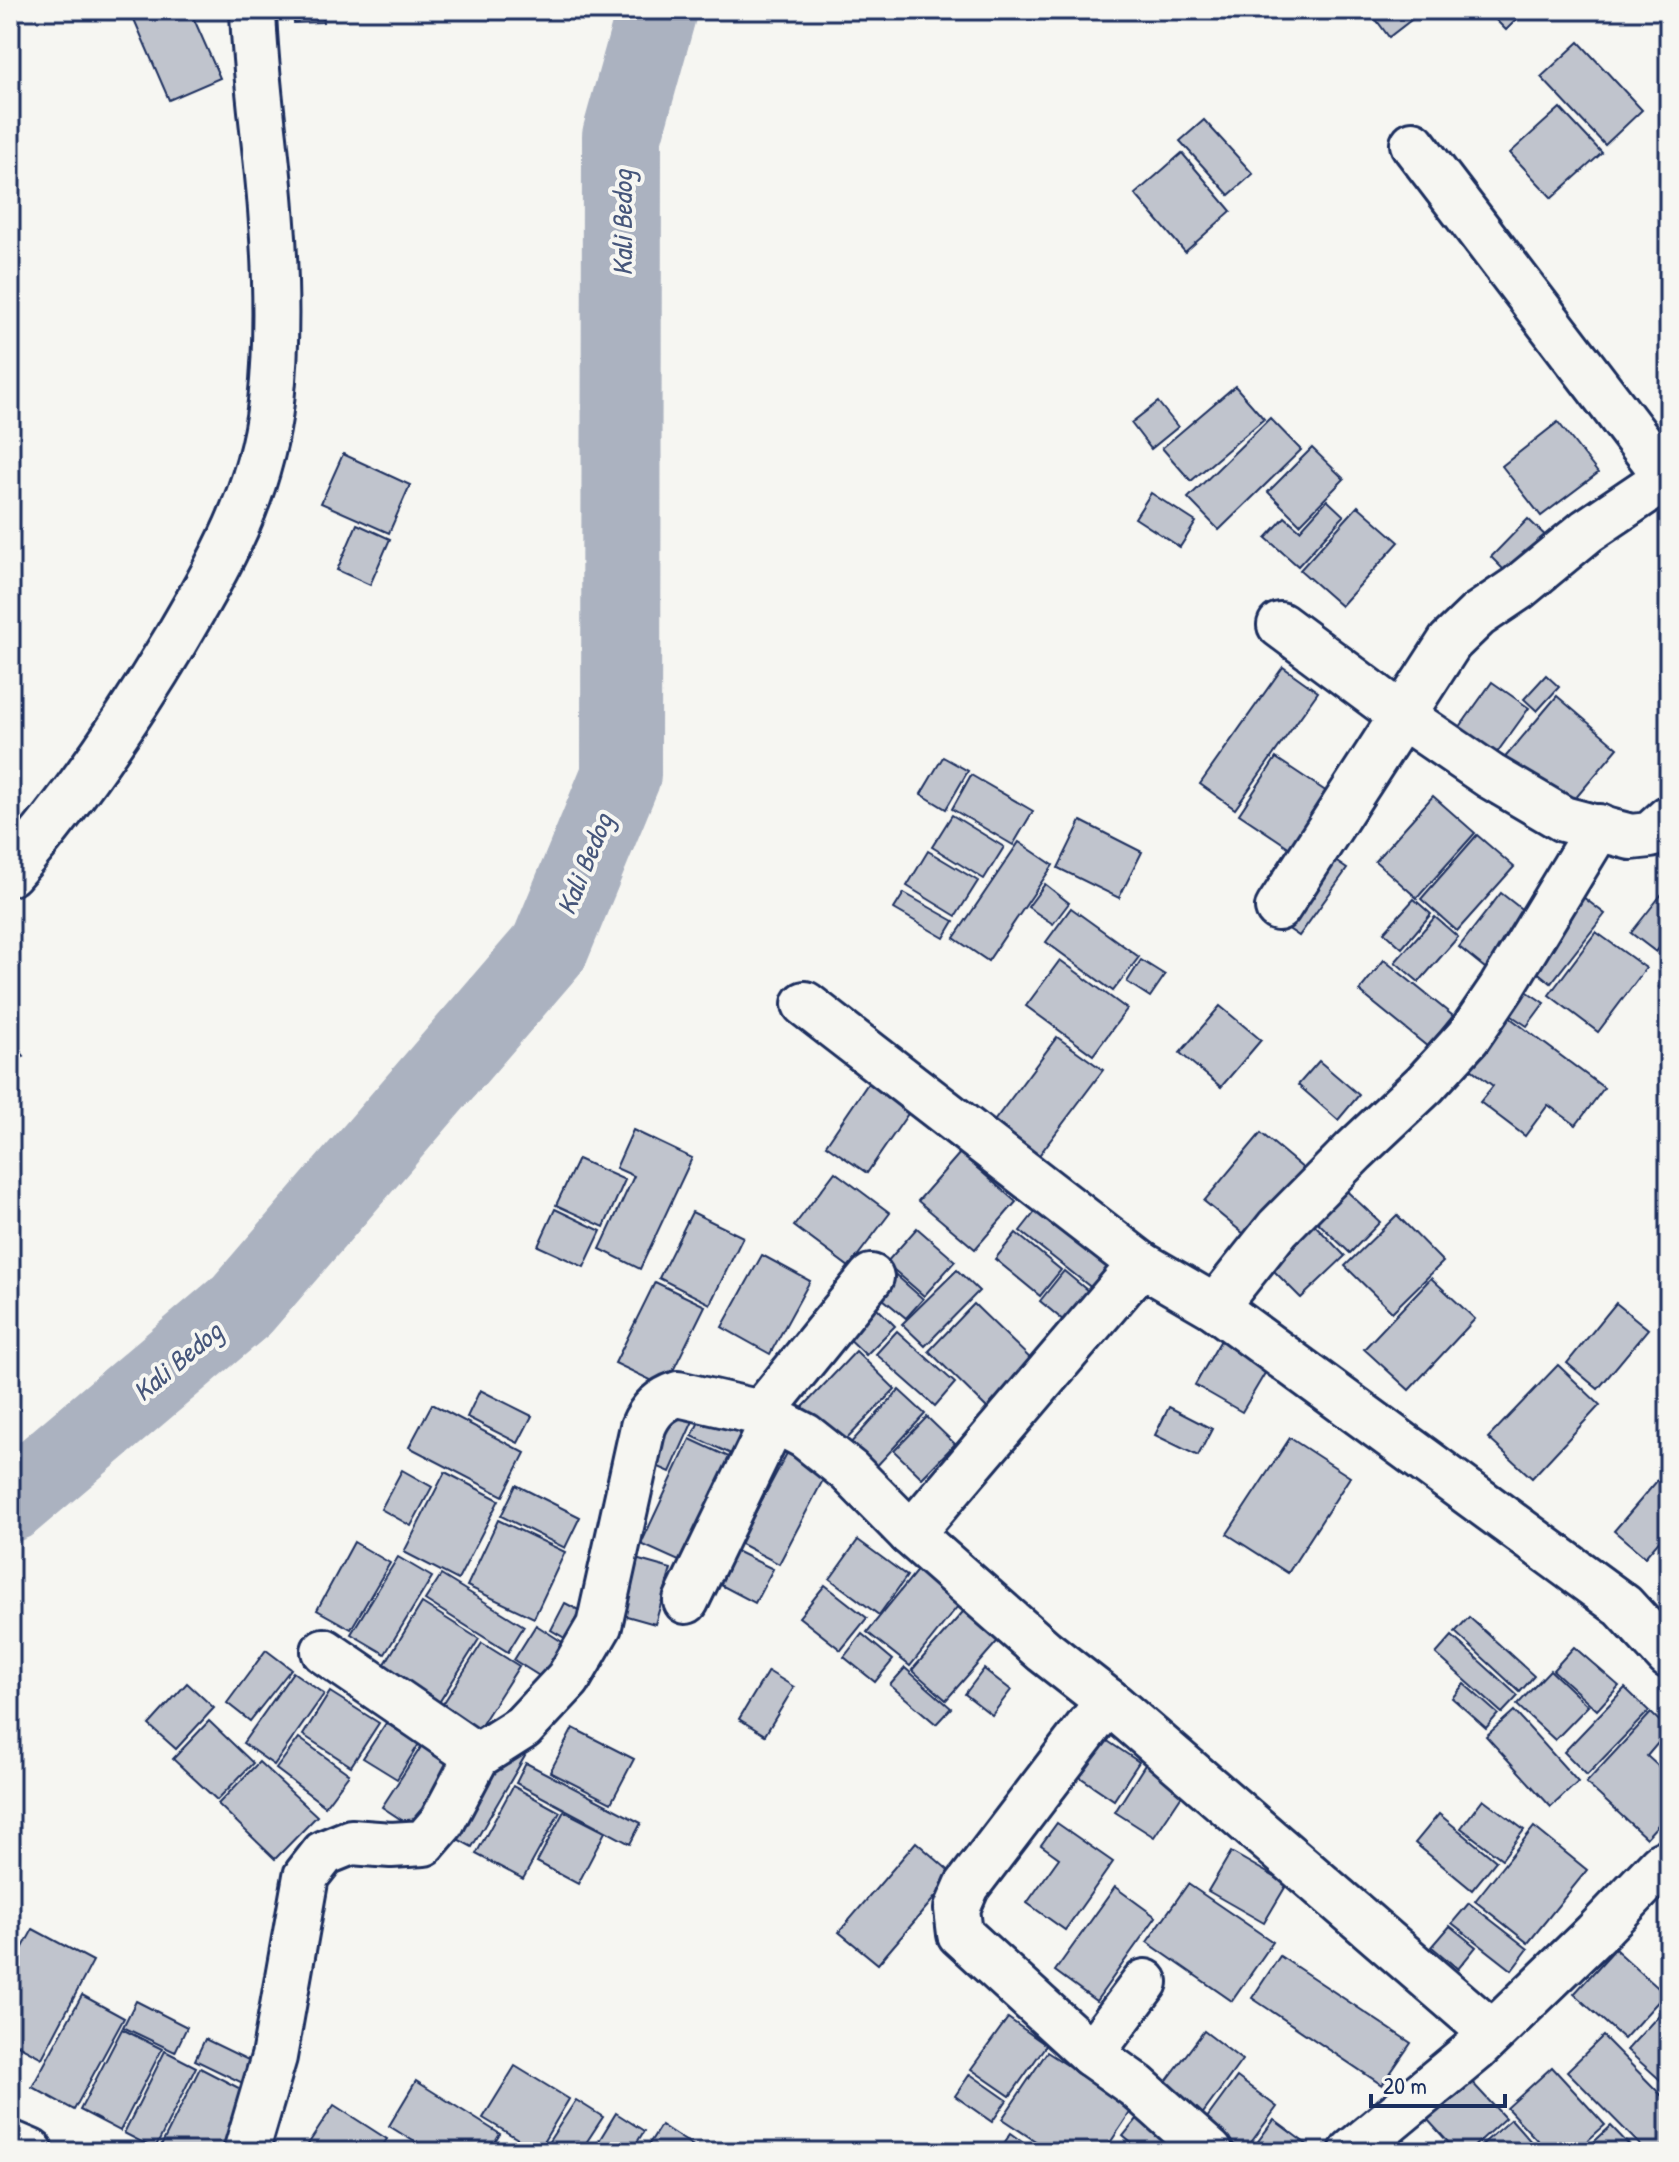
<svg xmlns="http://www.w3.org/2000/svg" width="1679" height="2162" font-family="'Patrick Hand',sans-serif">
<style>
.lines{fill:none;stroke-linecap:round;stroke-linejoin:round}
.river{stroke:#abb2c0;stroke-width:80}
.building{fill:#c0c4cd;stroke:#1b2f5e;stroke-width:2}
.minor-casing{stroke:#1b2f5e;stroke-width:50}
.major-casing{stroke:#1b2f5e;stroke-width:50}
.minor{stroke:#f6f6f2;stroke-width:44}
.major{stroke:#f6f6f2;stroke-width:44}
.labels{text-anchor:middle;stroke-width:8;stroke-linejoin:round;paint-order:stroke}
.water-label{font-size:28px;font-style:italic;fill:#46567b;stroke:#f6f6f2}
</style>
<rect width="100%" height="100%" fill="#f6f6f2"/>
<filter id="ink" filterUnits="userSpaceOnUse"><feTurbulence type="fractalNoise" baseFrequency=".0125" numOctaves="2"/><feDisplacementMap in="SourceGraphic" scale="16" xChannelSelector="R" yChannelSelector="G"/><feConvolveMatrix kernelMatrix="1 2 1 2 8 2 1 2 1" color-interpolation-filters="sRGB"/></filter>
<g filter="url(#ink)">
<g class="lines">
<polyline class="river" points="10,1502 242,1305 550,947 621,775 622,136 657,10"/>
</g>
<g class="building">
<polygon points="130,10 190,10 220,78 169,100"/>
<polygon points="293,10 322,10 323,22 294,23"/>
<polygon points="1369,10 1424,10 1389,37"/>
<polygon points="1486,10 1526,10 1506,30"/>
<polygon points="1579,42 1642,110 1605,145 1541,77"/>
<polygon points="1560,108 1602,153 1552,198 1510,153"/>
<polygon points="1204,120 1253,174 1229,195 1180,141"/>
<polygon points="1182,153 1231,211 1185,252 1135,194"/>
<polygon points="1235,386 1264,419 1191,481 1162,448"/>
<polygon points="1158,402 1178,427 1151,449 1131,423"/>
<polygon points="1270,418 1301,450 1219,530 1188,498"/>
<polygon points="1558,422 1598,473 1541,516 1502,466"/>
<polygon points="1312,448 1344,479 1300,524 1268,492"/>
<polygon points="343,454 410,485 389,533 321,503"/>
<polygon points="1151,493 1196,522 1180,547 1135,518"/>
<polygon points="1327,500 1344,516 1298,566 1266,538 1285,517 1300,530"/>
<polygon points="1358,506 1399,542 1341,606 1300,570"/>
<polygon points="1528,519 1553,543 1515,581 1491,557"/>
<polygon points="357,524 390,539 370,585 337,570"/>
<polygon points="1283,667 1318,692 1235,809 1200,784"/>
<polygon points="1546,675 1559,687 1537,711 1524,699"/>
<polygon points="1492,682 1529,708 1488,765 1452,738"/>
<polygon points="1557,696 1618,748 1563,813 1502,761"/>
<polygon points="943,757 968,771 946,809 921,794"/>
<polygon points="1276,758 1333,796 1296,852 1239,814"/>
<polygon points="971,775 1033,811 1013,845 952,809"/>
<polygon points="1433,796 1475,833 1417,898 1375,861"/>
<polygon points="952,815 1004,847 984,879 932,847"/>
<polygon points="1081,821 1142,852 1119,898 1058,868"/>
<polygon points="1477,835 1514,867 1457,931 1421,899"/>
<polygon points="1019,842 1053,865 988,961 954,938"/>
<polygon points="928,851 978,881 956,916 907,886"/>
<polygon points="1325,854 1347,869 1299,936 1277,921"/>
<polygon points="1045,884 1069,903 1053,924 1028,907"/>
<polygon points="1669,885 1669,936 1656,952 1631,933"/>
<polygon points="904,893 954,921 944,938 894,909"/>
<polygon points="1501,893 1538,922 1495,976 1459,947"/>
<polygon points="1579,894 1605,914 1551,983 1525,962"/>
<polygon points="1414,899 1431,914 1402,948 1384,932"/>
<polygon points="1071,908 1139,957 1113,991 1046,942"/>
<polygon points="1435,917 1458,937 1419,982 1395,962"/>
<polygon points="1596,932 1646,968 1598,1032 1549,995"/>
<polygon points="1060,960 1127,1009 1093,1055 1026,1006"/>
<polygon points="1141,960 1165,975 1150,997 1127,982"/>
<polygon points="1384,960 1453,1016 1428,1047 1359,991"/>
<polygon points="1669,976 1669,997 1659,987"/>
<polygon points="1519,986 1544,1003 1527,1026 1503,1010"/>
<polygon points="1220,1006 1261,1040 1221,1087 1180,1053"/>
<polygon points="1501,1011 1604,1088 1576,1125 1548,1105 1525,1136 1480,1102 1493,1086 1462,1062"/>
<polygon points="1057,1037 1103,1070 1028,1170 983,1136"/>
<polygon points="10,1039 24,1056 10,1068"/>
<polygon points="1319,1061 1359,1095 1338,1120 1298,1085"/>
<polygon points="873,1076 914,1105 867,1173 826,1145"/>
<polygon points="633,1130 692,1158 640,1269 600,1249 634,1176 616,1168"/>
<polygon points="1261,1133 1311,1175 1255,1243 1204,1201"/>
<polygon points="960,1153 1016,1202 975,1249 918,1201"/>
<polygon points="578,1159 625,1180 604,1227 556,1205"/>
<polygon points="835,1172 890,1213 849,1267 794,1226"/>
<polygon points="1337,1182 1380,1222 1350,1253 1308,1213"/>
<polygon points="1046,1198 1123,1260 1098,1293 1020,1231"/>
<polygon points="555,1209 601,1231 584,1267 538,1246"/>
<polygon points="692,1212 743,1237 710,1304 659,1278"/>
<polygon points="1397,1215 1443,1262 1392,1312 1345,1266"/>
<polygon points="1313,1223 1345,1256 1301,1298 1269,1266"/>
<polygon points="917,1228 955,1261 924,1296 886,1263"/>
<polygon points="1016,1233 1061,1270 1040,1296 995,1259"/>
<polygon points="762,1255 810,1281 770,1354 722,1327"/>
<polygon points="888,1268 923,1299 906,1318 871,1289"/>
<polygon points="957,1270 979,1291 925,1346 902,1324"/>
<polygon points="1064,1271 1094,1296 1070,1326 1040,1301"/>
<polygon points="1431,1278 1475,1319 1409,1390 1364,1349"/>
<polygon points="655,1282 705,1306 665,1387 615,1363"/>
<polygon points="868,1299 895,1326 866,1355 839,1329"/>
<polygon points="1616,1303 1648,1329 1598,1389 1567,1363"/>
<polygon points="974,1304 1037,1365 991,1412 929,1351"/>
<polygon points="897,1331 955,1383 935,1406 876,1354"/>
<polygon points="1221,1340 1268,1368 1242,1412 1195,1385"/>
<polygon points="856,1351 895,1389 842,1444 803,1407"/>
<polygon points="1558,1365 1600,1405 1532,1478 1488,1438"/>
<polygon points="480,1390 532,1416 518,1443 467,1417"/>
<polygon points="899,1390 925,1414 873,1470 848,1446"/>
<polygon points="673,1399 698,1410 670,1472 645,1461"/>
<polygon points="432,1404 525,1453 503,1496 409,1447"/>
<polygon points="706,1407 758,1431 744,1460 692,1436"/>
<polygon points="1169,1407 1212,1429 1198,1456 1155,1435"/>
<polygon points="927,1417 955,1444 922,1478 894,1451"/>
<polygon points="1290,1438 1350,1477 1288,1573 1227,1534"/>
<polygon points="690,1439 731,1458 681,1562 641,1544"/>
<polygon points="794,1440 833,1461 779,1564 739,1543"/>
<polygon points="1669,1467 1669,1529 1645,1557 1614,1531"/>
<polygon points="402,1470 432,1487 411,1526 381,1509"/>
<polygon points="445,1472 499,1500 458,1580 404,1552"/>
<polygon points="516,1485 580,1517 565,1548 501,1516"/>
<polygon points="498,1520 565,1552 534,1618 467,1586"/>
<polygon points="858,1540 907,1576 879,1615 830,1579"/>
<polygon points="354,1542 390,1563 351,1629 317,1610"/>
<polygon points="736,1551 773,1569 755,1603 719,1584"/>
<polygon points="398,1557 432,1577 385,1654 351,1634"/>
<polygon points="632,1558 671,1569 655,1624 616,1613"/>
<polygon points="923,1563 965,1597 910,1666 867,1632"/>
<polygon points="441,1575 524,1626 508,1652 425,1600"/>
<polygon points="825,1585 867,1618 841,1650 799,1617"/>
<polygon points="422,1603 479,1639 433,1712 377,1677"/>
<polygon points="565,1603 592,1617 577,1645 551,1630"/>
<polygon points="969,1605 1003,1635 946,1700 912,1670"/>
<polygon points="1469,1617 1534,1676 1520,1692 1455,1632"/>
<polygon points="536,1625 570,1647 549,1682 514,1660"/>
<polygon points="862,1634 893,1660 875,1682 844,1657"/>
<polygon points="1452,1636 1518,1696 1502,1713 1436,1654"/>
<polygon points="482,1643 519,1666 473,1738 436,1715"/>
<polygon points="1574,1647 1619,1686 1597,1710 1553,1670"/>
<polygon points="266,1650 291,1669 250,1721 227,1703"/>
<polygon points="905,1668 951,1708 936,1724 890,1685"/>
<polygon points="984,1669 1011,1690 992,1715 965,1694"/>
<polygon points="1550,1670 1588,1706 1555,1740 1517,1705"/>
<polygon points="768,1671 794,1687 765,1735 739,1719"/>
<polygon points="293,1672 324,1694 274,1765 243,1743"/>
<polygon points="187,1683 214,1708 176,1749 149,1725"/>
<polygon points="1464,1684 1498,1714 1486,1728 1452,1698"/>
<polygon points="1625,1688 1649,1711 1587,1775 1564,1752"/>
<polygon points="330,1692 379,1723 351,1766 303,1735"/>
<polygon points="1514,1711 1578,1782 1551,1807 1486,1736"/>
<polygon points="1651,1713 1669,1730 1647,1756 1669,1776 1669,1813 1646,1838 1586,1783"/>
<polygon points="209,1721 253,1763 217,1800 173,1759"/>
<polygon points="386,1723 419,1744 397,1779 363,1758"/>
<polygon points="573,1728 634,1759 611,1803 550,1772"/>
<polygon points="1094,1732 1139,1762 1114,1800 1068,1769"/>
<polygon points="299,1738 349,1774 325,1806 276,1769"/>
<polygon points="425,1741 464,1767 420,1832 382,1807"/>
<polygon points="506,1744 525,1756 472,1847 452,1836"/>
<polygon points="1148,1760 1188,1786 1154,1837 1115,1812"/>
<polygon points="259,1762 317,1816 275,1859 218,1804"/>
<polygon points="526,1763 641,1823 630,1844 516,1783"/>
<polygon points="513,1786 560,1812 523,1879 476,1854"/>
<polygon points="1483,1799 1524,1830 1502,1859 1461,1828"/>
<polygon points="564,1811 605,1832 578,1884 537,1862"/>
<polygon points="1439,1814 1496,1861 1472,1890 1415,1843"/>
<polygon points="1057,1823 1113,1862 1065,1930 1027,1903 1059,1858 1041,1845"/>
<polygon points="1534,1827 1587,1870 1528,1943 1475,1901"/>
<polygon points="916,1842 954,1875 878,1964 839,1932"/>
<polygon points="1231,1852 1287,1884 1264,1923 1208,1891"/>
<polygon points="1188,1884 1273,1942 1232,2001 1147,1942"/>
<polygon points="1115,1887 1156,1917 1096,2001 1055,1971"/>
<polygon points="1469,1903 1528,1949 1512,1970 1452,1923"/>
<polygon points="1450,1926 1476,1947 1458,1969 1432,1947"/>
<polygon points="33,1929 93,1961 42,2058 10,2041 10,1971"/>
<polygon points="1615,1949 1665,1994 1624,2039 1574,1994"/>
<polygon points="1280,1956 1411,2043 1382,2085 1252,1998"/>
<polygon points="82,1995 124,2018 74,2110 32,2087"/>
<polygon points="136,2001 187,2027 175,2052 123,2027"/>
<polygon points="1659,2015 1669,2024 1669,2088 1627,2050"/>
<polygon points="1008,2018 1046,2045 1010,2096 971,2069"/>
<polygon points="122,2029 162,2049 120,2131 80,2110"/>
<polygon points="1204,2031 1242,2060 1198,2120 1159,2091"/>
<polygon points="1603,2036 1669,2103 1669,2148 1665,2152 1647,2152 1567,2071"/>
<polygon points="205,2039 265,2068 255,2089 195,2060"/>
<polygon points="165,2051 196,2067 155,2149 124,2133"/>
<polygon points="1047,2052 1133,2108 1104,2152 1052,2152 1002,2119"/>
<polygon points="515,2066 569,2099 538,2151 483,2118"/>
<polygon points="1552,2067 1605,2125 1575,2152 1548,2152 1507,2108"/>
<polygon points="200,2068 260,2099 233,2152 158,2152"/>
<polygon points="970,2074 1007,2100 992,2122 955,2096"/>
<polygon points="1237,2077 1277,2107 1244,2152 1204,2122"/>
<polygon points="1470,2080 1505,2118 1468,2152 1457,2152 1427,2119"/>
<polygon points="416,2081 500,2134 489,2152 431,2152 389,2126"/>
<polygon points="576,2100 603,2117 580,2152 542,2152"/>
<polygon points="334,2105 387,2139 378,2152 303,2152"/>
<polygon points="1147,2107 1200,2152 1142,2152 1123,2136"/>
<polygon points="616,2113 644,2131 631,2152 592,2152"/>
<polygon points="1511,2119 1540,2152 1482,2152 1478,2148"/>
<polygon points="1274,2120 1317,2152 1250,2152"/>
<polygon points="661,2125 698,2149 696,2152 644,2152"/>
<polygon points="1611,2126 1636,2152 1583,2152"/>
<polygon points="1011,2133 1036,2151 1035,2152 998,2152"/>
</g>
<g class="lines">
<defs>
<g id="minor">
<polyline points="1413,144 1669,480"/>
<polyline points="1280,625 1401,715 1490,776 1563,819 1631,837 1650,835 1669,818"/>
<polyline points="1278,908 1450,642 1478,615 1518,588 1587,531 1667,477"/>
<polyline points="805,1004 1141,1264"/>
<polyline points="1215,1307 1278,1228 1354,1151 1425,1084 1468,1037 1502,987 1599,827"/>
<polyline points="761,1413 805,1436 849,1471 911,1534 1044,1651 1108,1701 967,1886 957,1909 960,1934 1091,2054"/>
<polyline points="911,1534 1141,1264 1215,1307 1623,1606 1669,1656"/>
<polyline points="686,1601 773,1421"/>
<polyline points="324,1651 477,1756"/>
<polyline points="1108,1701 1492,2033"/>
<polyline points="1145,1982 1091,2054 1136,2086 1210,2152"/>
<path d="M246,2152L274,2057L306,1876L324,1853L351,1842L391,1845L424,1843L442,1822L477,1756L523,1727L568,1679L599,1626L643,1427C650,1410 660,1400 678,1394L761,1413L871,1277"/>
<polyline points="1352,2152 1476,2049 1595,1934 1661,1865 1669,1861"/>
</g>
<g id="major">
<path d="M10,873C73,801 126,723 175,641C220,564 261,494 271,402C278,339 276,272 271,209C266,142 255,77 253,10"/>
<polyline points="10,2143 31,2152"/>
</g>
</defs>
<use href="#minor" class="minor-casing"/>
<use href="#major" class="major-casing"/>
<use href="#minor" class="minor"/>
<use href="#major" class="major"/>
</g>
</g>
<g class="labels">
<g class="water-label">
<text transform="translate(622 223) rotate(-90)" y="10">Kali Bedog</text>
<text transform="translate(584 864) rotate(-68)" y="10">Kali Bedog</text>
<text transform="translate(177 1361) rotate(-40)" y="10">Kali Bedog</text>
</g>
</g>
<rect width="1679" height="2162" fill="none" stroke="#f6f6f2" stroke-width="40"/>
<rect x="20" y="20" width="1639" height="2122" fill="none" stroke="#1b2f5e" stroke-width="3" filter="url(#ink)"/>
<path d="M1371 2094v12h134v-12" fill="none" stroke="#1b2f5e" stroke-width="4"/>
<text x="1383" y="2094" font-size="24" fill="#1b2f5e" stroke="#f6f6f2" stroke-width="6" paint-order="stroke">20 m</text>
</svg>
